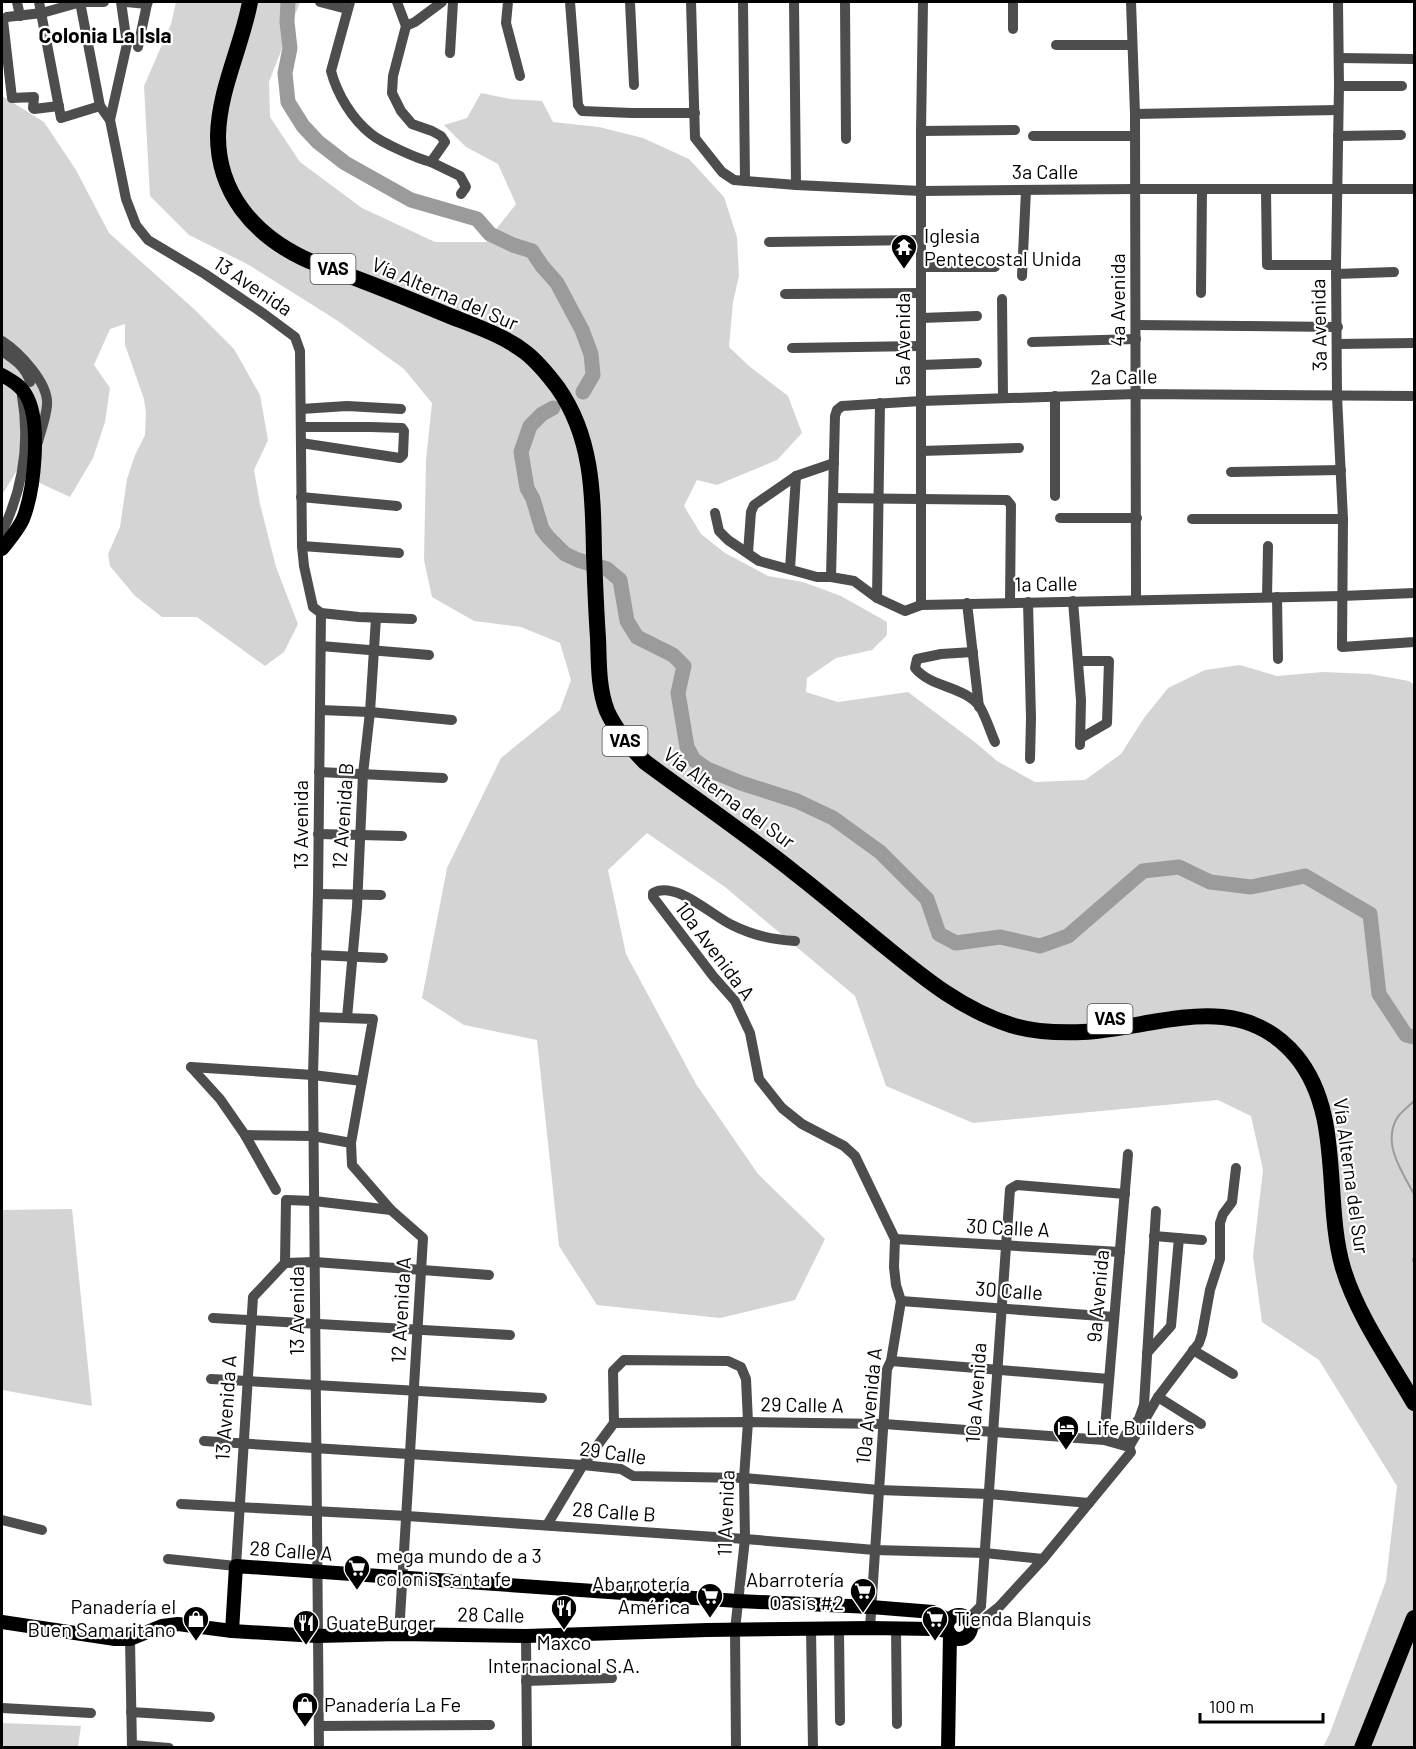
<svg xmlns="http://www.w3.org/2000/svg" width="1416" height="1749" viewBox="0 0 1416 1749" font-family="Barlow,sans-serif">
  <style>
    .green { fill: #d4d4d4 }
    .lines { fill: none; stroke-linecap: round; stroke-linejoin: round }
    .stream { stroke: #9b9b9b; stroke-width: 2 }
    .river { stroke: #9b9b9b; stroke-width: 15 }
    .minor { stroke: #4d4d4d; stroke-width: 10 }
    .major { stroke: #000; stroke-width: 14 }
    .highway { stroke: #000; stroke-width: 16 }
    .labels { text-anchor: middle; stroke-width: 4.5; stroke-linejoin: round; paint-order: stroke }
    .shield { fill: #fff; stroke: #4c4c4c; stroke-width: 1.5 }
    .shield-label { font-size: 18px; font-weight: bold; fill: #000 }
    .street-label { font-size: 20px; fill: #000; stroke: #fff }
    .poi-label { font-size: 20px; fill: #000; stroke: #fff; text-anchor: start }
    .neighbourhood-label { font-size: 21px; font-weight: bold; fill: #000; stroke: #fff }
  </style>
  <rect width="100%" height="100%" fill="#fff"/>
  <g class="green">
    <polygon points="176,2 300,2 269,82 270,117 300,162 362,208 435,242 486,242 516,204 498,164 466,147 444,125 467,118 481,93 510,99 542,101 553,122 599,127 643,138 689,159 724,197 737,237 739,276 733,302 729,347 749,366 788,396 802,433 777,460 717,485 697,480 684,506 701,534 725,553 768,576 803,582 841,596 887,622 887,635 872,650 836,658 807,678 806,692 838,702 908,692 976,743 997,761 1035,782 1085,780 1121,754 1144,718 1168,688 1205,670 1240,665 1277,676 1323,672 1370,674 1409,681 1414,685 1414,1747 1323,1747 1330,1733 1386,1581 1397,1486 1319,1360 1262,1322 1253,1256 1263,1170 1251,1116 1218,1100 973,1123 886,1086 855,996 725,887 647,833 608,870 626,954 696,1084 758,1174 825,1239 795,1300 720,1318 597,1305 559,1246 537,1040 464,1025 422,998 447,868 501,758 560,710 571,680 560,643 521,627 474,621 432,597 424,560 426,460 432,403 404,369 338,321 249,265 189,235 150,196 144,86 171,24"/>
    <polygon points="2,96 44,122 76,170 109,233 194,309 234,349 260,395 268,440 254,470 260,504 276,567 298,624 284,652 265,666 197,617 162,617 135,596 110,566 108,554 120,527 127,479 135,455 145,435 146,413 144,399 125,345 125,324 110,329 94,365 110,388 105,422 93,458 70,497 16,472 2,495"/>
    <polygon points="72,1209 92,1406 2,1390 2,1210"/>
    <polygon points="2,1723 81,1726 78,1747 2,1747"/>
  </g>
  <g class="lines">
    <g class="stream">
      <path d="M1414 1101C1409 1106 1401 1112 1397 1118 1382 1144 1402 1172 1414 1194"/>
      <polyline points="1414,1256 1413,1261 1414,1261"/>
    </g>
    <g class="river">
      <polyline points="288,2 287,22 290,48 285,73 288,102 303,126 318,142 345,163 411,200 477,219 490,234 513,245 532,251 542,266 557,283 582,330 591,354 593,375 583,392"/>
      <polyline points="553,408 542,414 530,426 521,452 527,488 533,499 542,529 548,537 565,554 578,560 607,569 620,580 627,621 637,637 673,655 684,666 678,693 687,747 694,760 707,769 741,783 797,801 833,818 880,852 927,899 939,934 956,943 1000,937 1040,946 1068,936 1143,871 1179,867 1210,882 1251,887 1305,876 1370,914 1379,994 1406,1035 1414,1037"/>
    </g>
    <g class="minor">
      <polyline points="17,2 20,16"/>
      <polyline points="39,2 61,118 100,106"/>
      <polyline points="80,2 100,106 110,120 126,199 136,225 148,240 205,274 264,314 295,337 300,351 302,546 304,566 313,607 321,613 318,894 313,1075 319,1748"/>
      <polyline points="126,2 147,4 148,2"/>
      <polyline points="320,2 347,9"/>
      <path d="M350 2 331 71C337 94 352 119 371 134 382 143 418 159 431 162L445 142 441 136 432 131 412 124 401 111 392 93 393 76 406 26"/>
      <polyline points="397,2 406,26"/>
      <polyline points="508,2 506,23 520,76"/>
      <polyline points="570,2 578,105 582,111 632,113 695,113"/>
      <polyline points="630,2 634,85"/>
      <polyline points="691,2 695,138 722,172 734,180 796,185 921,191 1135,189 1414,189"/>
      <polyline points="743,2 745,181"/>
      <polyline points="794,2 796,185"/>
      <polyline points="845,2 846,139"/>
      <polyline points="1131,2 1135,114 1136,599"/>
      <polyline points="1338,2 1339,86 1336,265 1337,396 1343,519 1342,647 1414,642"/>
      <polyline points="406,26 415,22 442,2"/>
      <polyline points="1013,29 1013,2"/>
      <polyline points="1056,45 1132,45"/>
      <polyline points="138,47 147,4"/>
      <polyline points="450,53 453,2"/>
      <polyline points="1339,58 1414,59"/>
      <polyline points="1339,86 1402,86"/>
      <polyline points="59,106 34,109 33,108 34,97 12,98 3,20 7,17 42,13 81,2 104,2"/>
      <polyline points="1135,114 1338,110"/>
      <polyline points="110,120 127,44 121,2"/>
      <polyline points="921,131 1015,130"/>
      <polyline points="1033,136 1135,136"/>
      <polyline points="1338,136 1401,135"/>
      <polyline points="431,162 460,176 466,187 461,194"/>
      <polyline points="1266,190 1267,265 1336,265"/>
      <polyline points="769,242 921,240"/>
      <polyline points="921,267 995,267"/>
      <polyline points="1336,274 1394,272"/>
      <polyline points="1022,276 1026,190"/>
      <polyline points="1201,293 1202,190"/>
      <polyline points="785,294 921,293"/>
      <polyline points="1002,299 1003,398"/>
      <polyline points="921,318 977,316"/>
      <polyline points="1136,325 1338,327"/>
      <path d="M2 341C19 352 49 383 47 405 46 418 41 430 38 442"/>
      <polyline points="1032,342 1136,339"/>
      <polyline points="1338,344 1414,343"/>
      <polyline points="792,348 921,346"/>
      <path d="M2 351C14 359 26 367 30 382"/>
      <polyline points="921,365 977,363"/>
      <polyline points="1055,396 1055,496"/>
      <polyline points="301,409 347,406 401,409"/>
      <polyline points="301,427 371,427 402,428 404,431 403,455 400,458 301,443"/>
      <polyline points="921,451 1019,448"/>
      <polyline points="1231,472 1341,470"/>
      <polyline points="301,497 397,506"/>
      <polyline points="833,498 1007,500 1011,505 1010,602"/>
      <polyline points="715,513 719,531 728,540 759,561 817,577 831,577 854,581 877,598 905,611 921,605 1342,596 1414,593"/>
      <polyline points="1060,518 1137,518"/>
      <polyline points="1192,519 1343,519"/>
      <path d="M2 532C23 489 30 443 22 396"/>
      <polyline points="302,546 399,553"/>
      <polyline points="748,553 751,512 754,505 796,476 834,463"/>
      <polyline points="790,569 796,476"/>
      <polyline points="831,577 835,416 837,410 842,406 921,401 1136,394 1414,396"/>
      <polyline points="1267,597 1268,546"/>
      <polyline points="1277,597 1278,659"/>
      <polyline points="877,598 880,403"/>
      <polyline points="1073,601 1081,700 1080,745"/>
      <polyline points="1028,602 1031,718 1030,759"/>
      <polyline points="967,603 979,707"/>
      <polyline points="921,605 921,131 923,2"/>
      <polyline points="321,613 359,617 412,619"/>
      <polyline points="321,646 429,655"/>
      <path d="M973 652 941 654 917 659 915 668C931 688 965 686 980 707 986 717 990 731 995 742"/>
      <polyline points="1079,661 1109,661 1107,723 1081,738"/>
      <polyline points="320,710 370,712 452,720"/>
      <polyline points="319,772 443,778"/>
      <polyline points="318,834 402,836"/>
      <polyline points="318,894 381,895"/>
      <path d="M795 941C772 940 752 935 732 925 712 916 676 880 653 893V897L713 976 735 1001 750 1033 759 1079 782 1108 802 1124 844 1146 855 1156 895 1239 894 1267 896 1285 901 1301 891 1361 887 1369 870 1628"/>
      <polyline points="316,955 383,958"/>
      <polyline points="315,1017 373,1019 351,1143 352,1165 391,1210 423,1238 399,1634"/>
      <polyline points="347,1018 357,907 363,774 370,712 376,618"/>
      <polyline points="191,1067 313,1075 362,1081"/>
      <polyline points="191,1067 220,1099 245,1135 276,1190"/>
      <polyline points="245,1135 313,1136 351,1143"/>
      <polyline points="1154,1236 1202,1240"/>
      <polyline points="895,1239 1120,1252"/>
      <polyline points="285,1263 315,1262 489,1275"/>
      <polyline points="901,1301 1114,1317"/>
      <polyline points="213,1318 510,1335"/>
      <polyline points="1193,1350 1233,1374"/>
      <polyline points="1147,1353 1171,1326 1179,1238"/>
      <polyline points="891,1361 1109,1379"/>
      <polyline points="211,1379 542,1398"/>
      <polyline points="1158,1397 1201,1424"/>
      <polyline points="614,1423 748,1422 884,1424 1104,1440 1129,1447 1131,1452 1043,1559 999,1607 971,1629"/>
      <polyline points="1104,1440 1128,1154"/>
      <polyline points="204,1441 583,1465 621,1469 633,1476 744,1478 879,1490 989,1494 1089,1503"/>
      <polyline points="1121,1444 1126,1434 1139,1419 1144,1405 1156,1211"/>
      <polyline points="1129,1447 1158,1397 1199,1343 1202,1334 1210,1290 1220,1259 1220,1223 1223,1214 1232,1202 1236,1168"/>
      <polyline points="181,1504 407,1516 745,1539 875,1550 985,1553 1043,1559"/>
      <polyline points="2,1520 42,1530"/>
      <polyline points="547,1525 583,1465 614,1423 613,1371 624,1360 728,1361 741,1367 746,1379 748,1422 744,1478 745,1539 735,1630 736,1748"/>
      <polyline points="168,1559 236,1566 253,1297 285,1263 286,1200 314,1201 391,1210"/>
      <polyline points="981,1606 1010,1189 1017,1185 1125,1194"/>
      <polyline points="968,1619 981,1606"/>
      <polyline points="896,1628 897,1724"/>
      <polyline points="811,1630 813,1748"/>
      <polyline points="839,1630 840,1721"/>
      <polyline points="526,1636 527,1748"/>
      <polyline points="130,1639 132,1748"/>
      <polyline points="526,1681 612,1678"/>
      <polyline points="2,1708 91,1713"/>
      <polyline points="131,1712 210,1717"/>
      <polyline points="319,1726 490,1725"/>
      <polyline points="132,1745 169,1748"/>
    </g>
    <g class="major">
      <path d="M2 375C11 380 20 385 26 395 42 422 34 491 23 519 18 530 9 540 2 549"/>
      <circle cx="959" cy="1627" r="12"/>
      <polyline points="2,1622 115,1639 130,1639 162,1626 178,1624 232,1631 317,1636 399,1634 526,1636 707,1630 870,1628 933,1629 948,1631"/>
      <polyline points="232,1631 236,1566 738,1601 871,1607 933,1612 949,1620"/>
      <polyline points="948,1748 950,1634"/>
    </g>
    <g class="highway">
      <path d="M250 2C242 46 219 89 218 136 218 192 253 234 303 258 322 267 343 273 363 281 392 292 421 304 450 316 475 326 503 335 525 352 538 362 549 376 558 388 593 438 593 496 594 554 595 582 596 610 598 638 599 662 598 688 607 711 616 731 630 747 645 762 695 799 746 834 795 873 826 897 856 923 887 948 925 979 963 1010 1011 1025 1034 1032 1060 1033 1083 1032 1157 1028 1238 987 1296 1056 1344 1114 1323 1200 1343 1268 1357 1315 1390 1361 1414 1403"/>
      <polyline points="1362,1748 1414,1618"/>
    </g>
  </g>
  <defs>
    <g id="temple-pin" transform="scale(1.35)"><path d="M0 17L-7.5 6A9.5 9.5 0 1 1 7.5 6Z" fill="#000" stroke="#fff"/><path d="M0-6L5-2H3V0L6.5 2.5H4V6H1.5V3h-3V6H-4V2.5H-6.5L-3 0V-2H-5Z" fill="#fff"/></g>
    <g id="hotel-pin" transform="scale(1.35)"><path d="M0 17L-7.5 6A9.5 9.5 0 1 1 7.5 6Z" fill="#000" stroke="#fff"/><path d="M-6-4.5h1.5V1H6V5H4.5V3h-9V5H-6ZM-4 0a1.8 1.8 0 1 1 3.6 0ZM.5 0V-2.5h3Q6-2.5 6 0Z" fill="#fff"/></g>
    <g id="supermarket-pin" transform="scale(1.35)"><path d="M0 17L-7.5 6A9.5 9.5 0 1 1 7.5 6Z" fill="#000" stroke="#fff"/><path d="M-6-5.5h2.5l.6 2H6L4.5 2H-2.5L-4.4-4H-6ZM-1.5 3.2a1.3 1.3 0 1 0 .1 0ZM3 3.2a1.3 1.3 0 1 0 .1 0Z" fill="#fff"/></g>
    <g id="restaurant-pin" transform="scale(1.35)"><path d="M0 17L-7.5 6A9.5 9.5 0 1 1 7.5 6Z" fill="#000" stroke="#fff"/><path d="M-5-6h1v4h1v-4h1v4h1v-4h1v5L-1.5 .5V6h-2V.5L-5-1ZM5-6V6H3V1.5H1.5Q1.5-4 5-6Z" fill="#fff"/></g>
    <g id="shop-pin" transform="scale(1.35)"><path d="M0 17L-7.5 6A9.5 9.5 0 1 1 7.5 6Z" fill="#000" stroke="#fff"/><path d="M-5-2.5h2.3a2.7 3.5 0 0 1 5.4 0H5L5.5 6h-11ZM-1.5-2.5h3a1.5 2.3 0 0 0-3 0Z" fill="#fff"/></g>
  </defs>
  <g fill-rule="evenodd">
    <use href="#temple-pin" x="904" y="247"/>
    <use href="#hotel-pin" x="1066" y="1428"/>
    <use href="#supermarket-pin" x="357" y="1568"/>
    <use href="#supermarket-pin" x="863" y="1591"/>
    <use href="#supermarket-pin" x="710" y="1596"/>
    <use href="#restaurant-pin" x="564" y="1608"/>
    <use href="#shop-pin" x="196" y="1619"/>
    <use href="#supermarket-pin" x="935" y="1619"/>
    <use href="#restaurant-pin" x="306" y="1623"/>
    <use href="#shop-pin" x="305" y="1705"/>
  </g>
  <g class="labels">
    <g class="shield">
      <rect x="310.5" y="254" width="45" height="30" rx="4.5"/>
      <rect x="602.5" y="726" width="45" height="30" rx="4.5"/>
      <rect x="1087.5" y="1004" width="45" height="30" rx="4.5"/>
    </g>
    <g class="shield-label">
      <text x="333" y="275">VAS</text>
      <text x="625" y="747">VAS</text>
      <text x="1110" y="1025">VAS</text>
    </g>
    <g class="street-label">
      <text x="1045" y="179">3a Calle</text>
      <text transform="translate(253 286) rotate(34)" y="7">13 Avenida</text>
      <text transform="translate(445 294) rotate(23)" y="7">Vía Alterna del Sur</text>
      <text transform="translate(1118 300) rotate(-90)" y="7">4a Avenida</text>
      <text transform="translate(1319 325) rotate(-91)" y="7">3a Avenida</text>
      <text transform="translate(903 339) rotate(-90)" y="7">5a Avenida</text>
      <text transform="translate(1124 377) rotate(-1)" y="7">2a Calle</text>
      <text transform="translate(1046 584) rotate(-1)" y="7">1a Calle</text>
      <text transform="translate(729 798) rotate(36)" y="7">Vía Alterna del Sur</text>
      <text transform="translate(343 816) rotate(-86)" y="7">12 Avenida B</text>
      <text transform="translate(301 825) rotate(-90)" y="7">13 Avenida</text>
      <text transform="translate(715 951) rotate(53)" y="7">10a Avenida A</text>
      <text transform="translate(1351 1176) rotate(82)" y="7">Vía Alterna del Sur</text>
      <text transform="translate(1008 1228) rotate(3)" y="7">30 Calle A</text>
      <text transform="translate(1009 1291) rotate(4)" y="7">30 Calle</text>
      <text transform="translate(1098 1296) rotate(-85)" y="7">9a Avenida</text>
      <text transform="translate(401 1310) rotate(-87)" y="7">12 Avenida A</text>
      <text transform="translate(297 1311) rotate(-90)" y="7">13 Avenida</text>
      <text transform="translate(976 1393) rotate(-86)" y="7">10a Avenida</text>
      <text transform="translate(802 1405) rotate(1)" y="7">29 Calle A</text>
      <text transform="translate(869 1406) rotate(-84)" y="7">10a Avenida A</text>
      <text transform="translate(226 1408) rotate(-86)" y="7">13 Avenida A</text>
      <text transform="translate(613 1453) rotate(8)" y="7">29 Calle</text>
      <text transform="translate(614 1512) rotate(4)" y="7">28 Calle B</text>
      <text transform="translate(726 1513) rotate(-88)" y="7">11 Avenida</text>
      <text transform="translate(291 1551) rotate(4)" y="7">28 Calle A</text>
      <text transform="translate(491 1615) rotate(1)" y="7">28 Calle</text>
    </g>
    <g class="poi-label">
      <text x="924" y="243">Iglesia<tspan x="924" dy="23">Pentecostal Unida</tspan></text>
      <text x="1086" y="1435">Life Builders</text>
      <text x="376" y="1563">mega mundo de a 3<tspan x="376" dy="23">colonis santa fe</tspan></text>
      <text x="844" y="1587" text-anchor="end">Abarrotería<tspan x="844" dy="23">Oasis #2</tspan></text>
      <text x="690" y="1591" text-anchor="end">Abarrotería<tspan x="690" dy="23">América</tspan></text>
      <text x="176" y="1614" text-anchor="end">Panadería el<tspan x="176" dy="23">Buen Samaritano</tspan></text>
      <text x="954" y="1626">Tienda Blanquis</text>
      <text x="326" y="1630">GuateBurger</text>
      <text x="564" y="1650" text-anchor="middle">Maxco<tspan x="564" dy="23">Internacional S.A.</tspan></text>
      <text x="324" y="1712">Panadería La Fe</text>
    </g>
    <g class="neighbourhood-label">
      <text x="105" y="43">Colonia La Isla</text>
    </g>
  </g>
  <rect width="1416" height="1749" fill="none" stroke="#000000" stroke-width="6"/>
  <path d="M1200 1713v9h123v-9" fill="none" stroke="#000000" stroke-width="3"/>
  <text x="1209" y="1713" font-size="18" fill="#000000" stroke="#ffffff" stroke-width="4.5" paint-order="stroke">100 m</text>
</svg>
